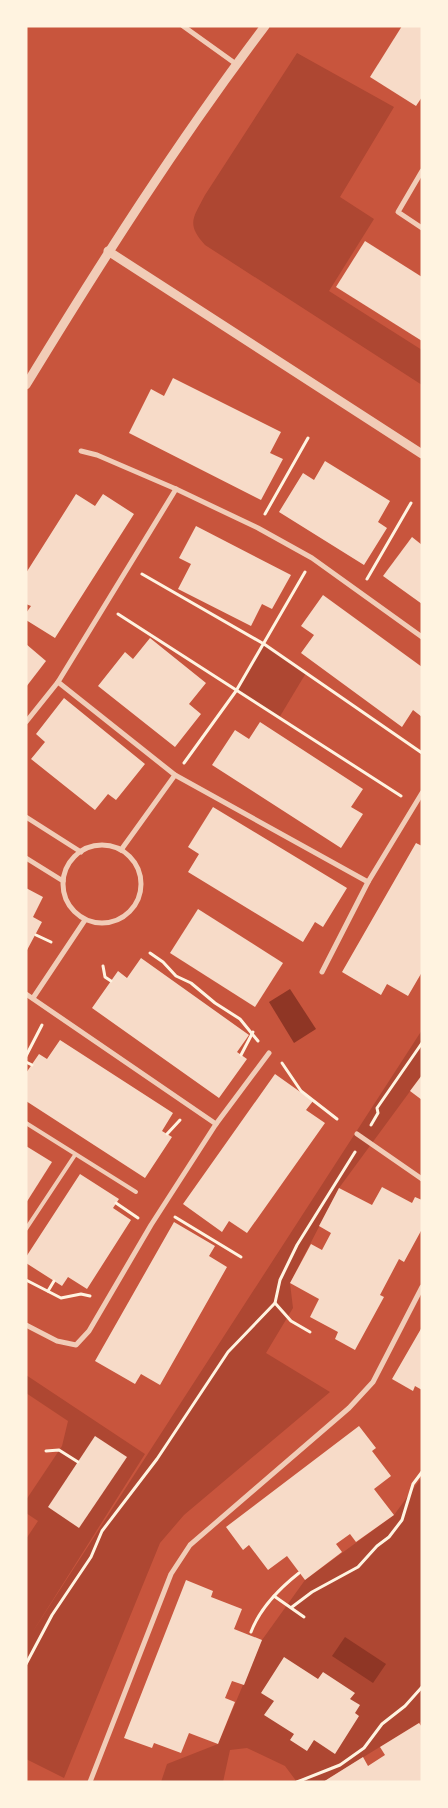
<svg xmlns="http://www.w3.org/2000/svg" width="448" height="1808" viewBox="0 0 448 1808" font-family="'PT Sans Narrow',sans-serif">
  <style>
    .green { fill: #ae4732 }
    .water { fill: #8f3625 }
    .building { fill: #f7dbc8 }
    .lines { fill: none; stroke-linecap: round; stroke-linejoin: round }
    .path { stroke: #fff3e0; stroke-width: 3 }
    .service { stroke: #f1ccb7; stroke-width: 4 }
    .minor { stroke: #f1ccb7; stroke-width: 5 }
    .tertiary { stroke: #f1ccb7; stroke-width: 9 }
  </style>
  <rect width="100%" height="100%" fill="#c8553d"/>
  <g class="green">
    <path d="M297 53 394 107 340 197 374 219 329 291 422 350V385L205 245C186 224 193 218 205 195Z"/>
    <polygon points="264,644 306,673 279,718 236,691"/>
    <polygon points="422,1030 422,1075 339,1188 290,1283 293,1308 266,1353 330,1392 184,1515 160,1543 64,1778 26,1759 26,1539 38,1521 26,1513 26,1500 62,1446 68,1421 26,1393 26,1375 145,1454 30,1636"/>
    <polygon points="422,1477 422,1721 323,1782 297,1782 285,1766 247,1748 230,1750 223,1782 161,1782 167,1764 218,1744 262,1640 305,1580 394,1515"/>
  </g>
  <g class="water">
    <polygon points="290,989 316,1029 294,1043 269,1002"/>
    <polygon points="345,1637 386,1664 373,1683 332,1656"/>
  </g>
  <g class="building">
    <polygon points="402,26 422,26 422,97 416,106 370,77"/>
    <polygon points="365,241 422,277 422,341 336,287"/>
    <polygon points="173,378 281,432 270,453 283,459 261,500 129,433 151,389 164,396"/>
    <polygon points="325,461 390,501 378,522 387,528 364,565 279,512 303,473 314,480"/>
    <polygon points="76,494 95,506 103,494 134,514 55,638 26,620 26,613 31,606 26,604 26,573"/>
    <polygon points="196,526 291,575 272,609 262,604 251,626 178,589 191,564 179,558"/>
    <polygon points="412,537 422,545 422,604 383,576"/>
    <polygon points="323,595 422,667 422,717 413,710 402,727 301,653 314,635 301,626"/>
    <polygon points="150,638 206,683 189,704 201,714 175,747 98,686 125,652 133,659"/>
    <polygon points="26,644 46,661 26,687"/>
    <polygon points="64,698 145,764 116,800 108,794 95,810 31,759 45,742 36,734"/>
    <polygon points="260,722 363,789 351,807 363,814 341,848 212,765 235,730 249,739"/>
    <polygon points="213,807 347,888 323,927 315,922 303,942 188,872 199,854 188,847"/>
    <polygon points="416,843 422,846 422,972 408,996 387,984 381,995 342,972"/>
    <polygon points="26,888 43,897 33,917 42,922 26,952"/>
    <polygon points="198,909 283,963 255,1007 170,953"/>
    <polygon points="141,958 249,1035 237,1052 247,1059 219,1098 92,1008 118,971 127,978"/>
    <polygon points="60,1040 173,1113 162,1131 172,1137 145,1178 26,1101 26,1073 39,1054 47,1059"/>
    <polygon points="275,1074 313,1101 306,1110 325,1123 247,1233 229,1221 222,1232 183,1204"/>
    <polygon points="422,1075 422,1100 410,1091"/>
    <polygon points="26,1146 52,1162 26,1203"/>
    <polygon points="80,1174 119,1199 113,1208 131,1220 87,1289 68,1277 62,1286 26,1263 26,1257"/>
    <polygon points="382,1187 412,1203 415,1197 422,1200 422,1229 404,1262 399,1259 380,1295 384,1297 355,1350 335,1339 338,1332 310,1317 319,1299 290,1283 311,1244 322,1250 331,1233 319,1226 339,1188 372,1205"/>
    <polygon points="174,1222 215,1246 209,1256 227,1267 160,1385 141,1374 135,1384 95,1361"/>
    <polygon points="422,1327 422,1390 415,1386 413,1391 392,1379"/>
    <polygon points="359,1426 376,1448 372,1451 391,1476 374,1489 394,1515 356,1542 350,1534 336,1544 342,1552 305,1580 287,1556 268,1570 249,1545 243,1550 226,1527"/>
    <polygon points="95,1436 127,1457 79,1528 48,1507"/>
    <polygon points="186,1580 213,1591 211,1597 242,1609 234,1629 262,1640 244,1685 232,1681 225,1698 235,1702 218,1744 189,1733 181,1753 154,1743 152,1748 124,1738"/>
    <polygon points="284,1657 318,1679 323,1672 355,1693 350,1699 360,1705 355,1713 359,1716 335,1754 314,1740 307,1751 290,1740 294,1734 264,1715 274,1701 261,1693"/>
    <polygon points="419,1723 422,1727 422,1782 323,1782 363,1757 368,1766 385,1755 380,1747"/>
  </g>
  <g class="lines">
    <g class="path">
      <polyline points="265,514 308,438"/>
      <polyline points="142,574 264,644 422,753"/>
      <polyline points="367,579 411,503"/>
      <polyline points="118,614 401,796"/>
      <polyline points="184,763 236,691 305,572"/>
      <polyline points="36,935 51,942"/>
      <polyline points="150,953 163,962 176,976 191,983 215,1003 240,1019 258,1041"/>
      <polyline points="103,966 105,977 111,981"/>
      <polyline points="241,1055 253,1032"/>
      <polyline points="26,1056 42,1025"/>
      <polyline points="26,1062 32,1065"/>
      <polyline points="282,1063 301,1091 337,1119"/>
      <polyline points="371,1125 378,1113 377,1108 422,1043"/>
      <polyline points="167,1134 180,1120"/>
      <polyline points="116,1203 138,1218"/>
      <polyline points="175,1217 241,1257"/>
      <polyline points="26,1280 61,1298 81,1294 90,1296"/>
      <polyline points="48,1291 54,1281"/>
      <polyline points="275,1303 291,1321 310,1332"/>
      <polyline points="46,1451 59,1450 78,1462"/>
      <polyline points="274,1596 304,1617"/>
      <polyline points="292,1607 312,1592 358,1567 377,1546 389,1537 402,1520 413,1484 422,1472"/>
      <path d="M251 1632C260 1608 280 1588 299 1573"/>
      <polyline points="26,1664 52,1615 91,1557 102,1531 157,1459 228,1352 275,1303 280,1280 297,1245 355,1152"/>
      <polyline points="297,1782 340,1765 364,1748 382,1724 405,1706 422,1687"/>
    </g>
    <g class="service">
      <polyline points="26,1123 136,1192"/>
      <polyline points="26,1229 75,1155"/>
    </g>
    <g class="minor">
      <polyline points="183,26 236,64"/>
      <polyline points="422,171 398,212 422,228"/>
      <polyline points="81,451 97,455 176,489 258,528 312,558 422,637"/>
      <polyline points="58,682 175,775 368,882"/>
      <polyline points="26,722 58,682 176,489"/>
      <polyline points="26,817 81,852"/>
      <circle cx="102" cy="884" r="39"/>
      <polyline points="121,850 175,775"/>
      <polyline points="26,858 63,881"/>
      <polyline points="322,972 368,882 422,793"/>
      <polyline points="26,994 216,1124"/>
      <polyline points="33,998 85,920"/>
      <polyline points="357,1134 422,1179"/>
      <polyline points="26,1325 57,1341 76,1345 89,1331 151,1225 216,1124 269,1053"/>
      <polyline points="90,1782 171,1574 190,1545 349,1408 373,1382 422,1287"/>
    </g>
    <g class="tertiary">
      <polyline points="108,251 422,454"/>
      <path d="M26 385C101 262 178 141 265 26"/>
    </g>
  </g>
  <rect width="448" height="1808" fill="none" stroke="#fff3e0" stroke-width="55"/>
</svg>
